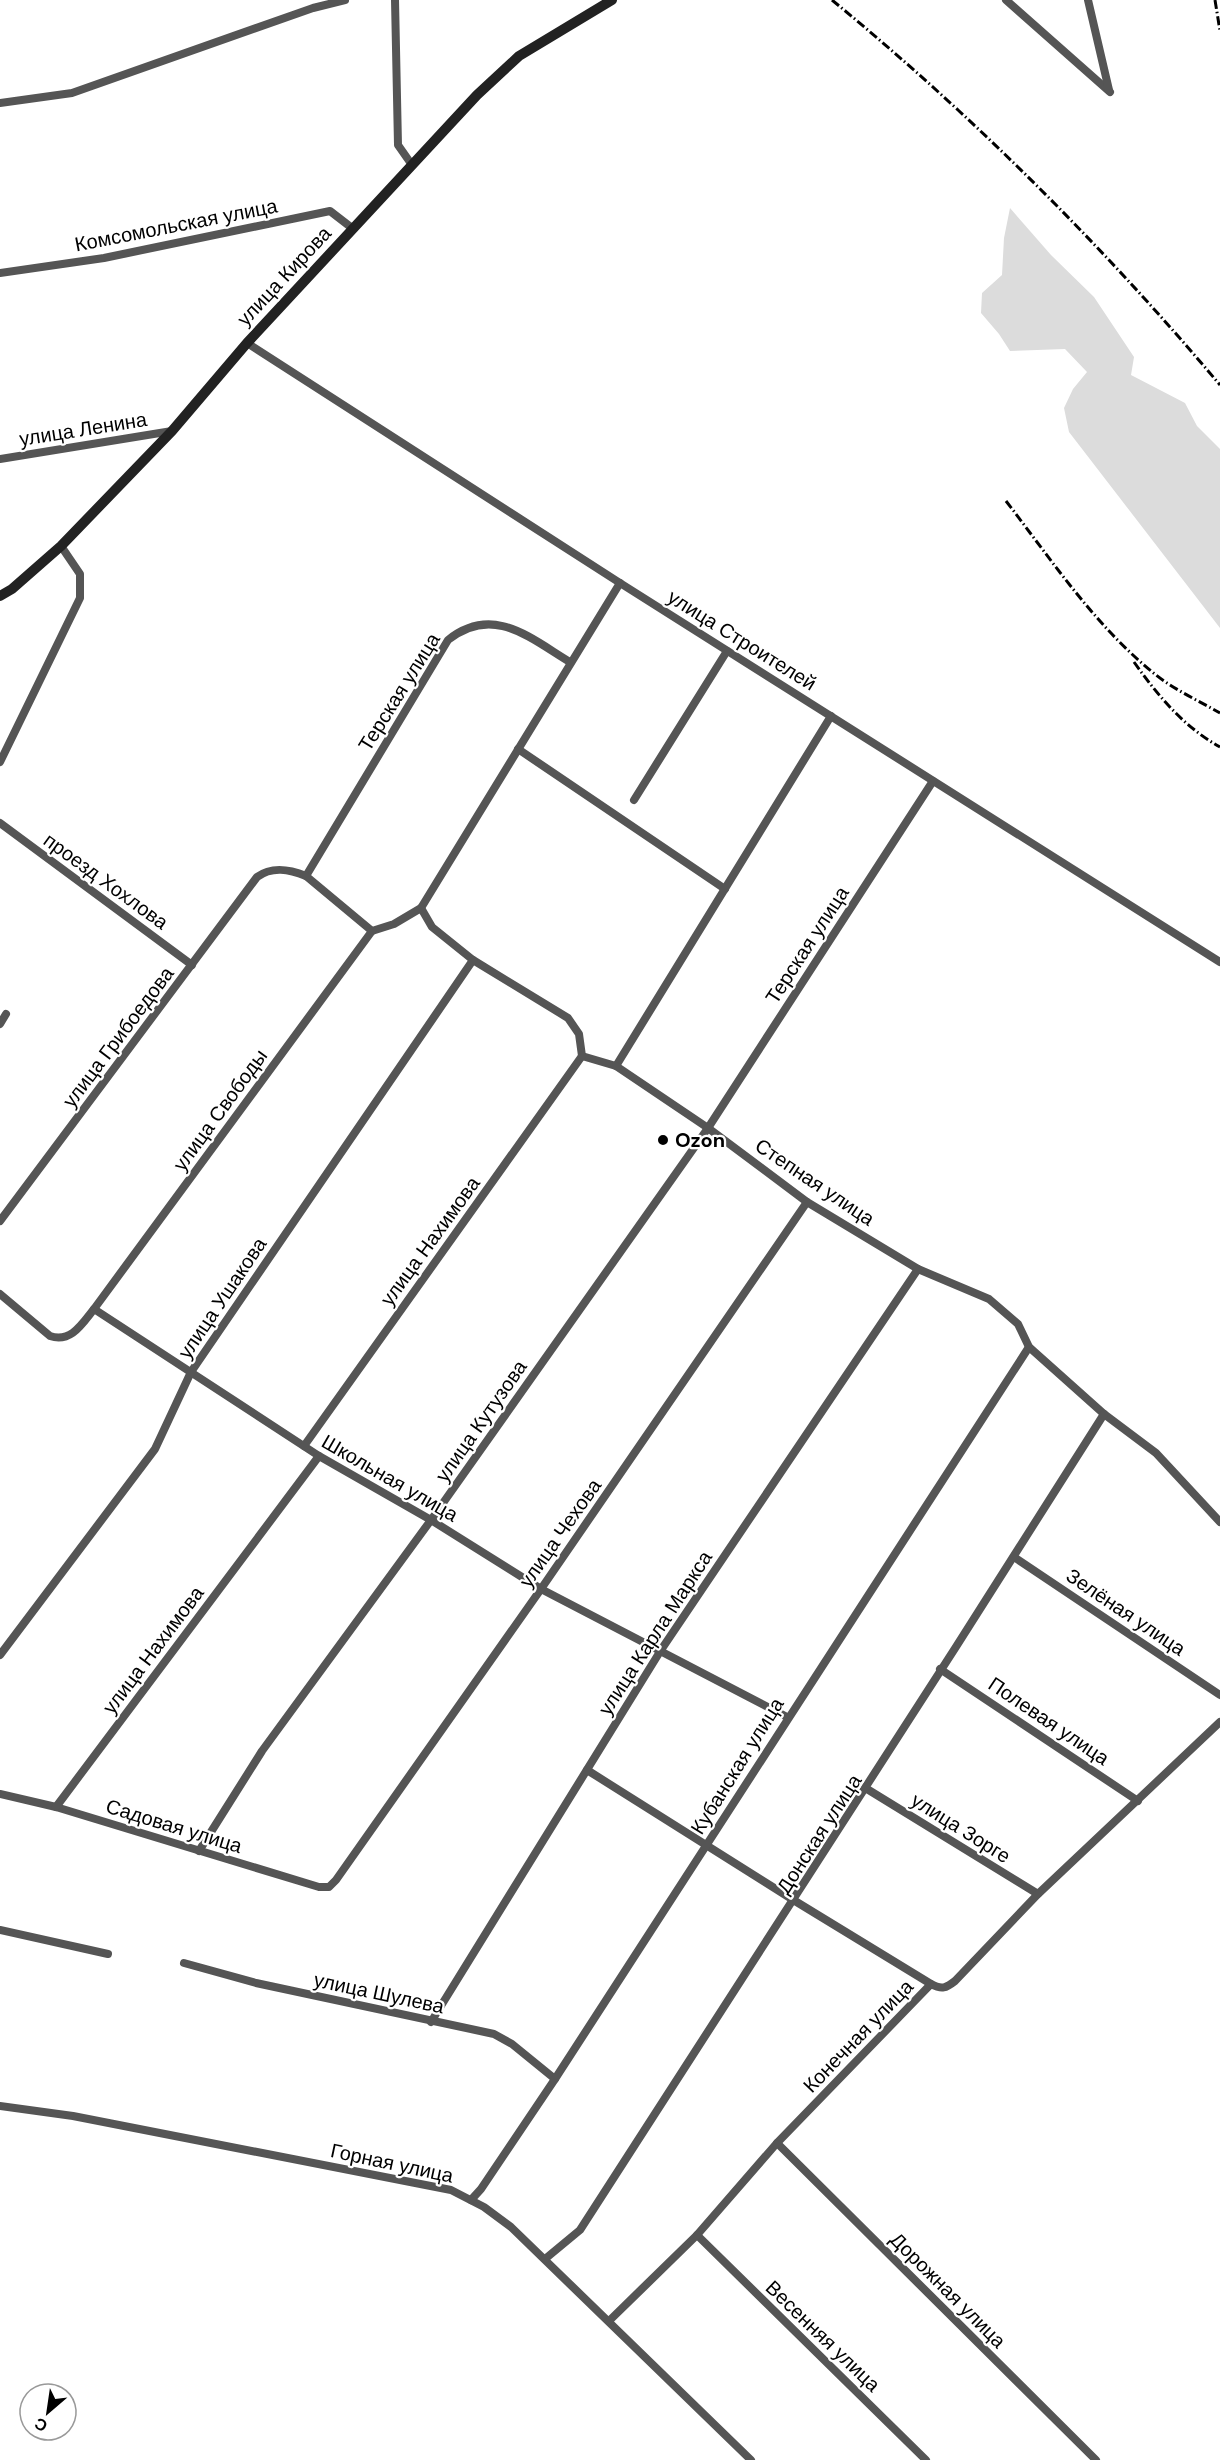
<svg xmlns="http://www.w3.org/2000/svg" width="1220" height="2460" viewBox="0 0 1220 2460" font-family="'DM Sans',sans-serif">
  <style>
    .green { fill: #dcdcdc }
    .lines { fill: none; stroke-linecap: round; stroke-linejoin: round }
    .street { stroke: #555; stroke-width: 8 }
    .secondary { stroke: #222; stroke-width: 10 }
    .rail { stroke: #000; stroke-width: 3; stroke-dasharray: 9 3 1.5 3; stroke-linecap: butt }
    .poi-dot { fill: #000; stroke: #fff; stroke-width: 2 }
    .labels { text-anchor: middle; stroke-width: 4.5; stroke-linejoin: round; paint-order: stroke }
    .street-label { font-size: 20px; fill: #000; stroke: #fff }
    .poi-label { font-size: 20px; font-weight: bold; fill: #000; stroke: #fff; text-anchor: start }
  </style>
  <rect width="100%" height="100%" fill="#fff"/>
  <polygon class="green" points="1010,208 1051,255 1094,297 1134,357 1131,375 1185,403 1197,426 1220,449 1220,628 1069,432 1064,408 1073,389 1087,372 1065,349 1010,351 999,334 981,313 982,293 1002,275 1004,238"/>
  <g class="lines">
    <g class="street">
      <polyline points="395,0 398,145 412,165"/>
      <polyline points="1006,0 1110,92"/>
      <polyline points="1088,0 1109,90"/>
      <polyline points="0,103 72,93 313,8 345,0"/>
      <polyline points="0,273 104,258 330,211 352,228"/>
      <polyline points="247,343 620,583 1220,962"/>
      <polyline points="0,459 172,431"/>
      <polyline points="518,749 725,889"/>
      <polyline points="0,762 80,598 80,574 61,546"/>
      <polyline points="634,800 727,651"/>
      <polyline points="0,823 192,965"/>
      <path d="M306 876 448 640C493 604 530 638 570 662"/>
      <polyline points="421,908 620,583"/>
      <polyline points="0,1024 6,1014"/>
      <polyline points="616,1066 831,716"/>
      <path d="M0 1221 257 877C272 866 289 869 306 876L372 931 394 924 421 908 432 927 473 960 568 1018 579 1034 582 1056 616 1066 708 1128 807 1202 918 1269 989 1299 1018 1324 1029 1347 1104 1414 1156 1453 1220 1522"/>
      <path d="M0 1294 50 1336C71 1343 82 1324 94 1309L319 1456 431 1520 541 1589 787 1717"/>
      <polyline points="94,1309 372,931"/>
      <polyline points="304,1446 582,1056"/>
      <polyline points="1014,1557 1220,1695"/>
      <polyline points="0,1655 155,1449 191,1372 473,960"/>
      <polyline points="940,1669 1138,1801"/>
      <polyline points="587,1770 795,1901 931,1984"/>
      <polyline points="867,1789 1038,1894"/>
      <polyline points="0,1794 56,1807 319,1887 329,1887 336,1880 541,1589 807,1202"/>
      <polyline points="56,1807 319,1456"/>
      <polyline points="199,1851 262,1751 431,1520 708,1128 933,781"/>
      <polyline points="0,1930 108,1954"/>
      <polyline points="184,1963 256,1983 494,2034 512,2044 555,2079"/>
      <polyline points="431,2022 661,1650 918,1269"/>
      <polyline points="0,2106 73,2116 451,2190 484,2207 511,2227 751,2460"/>
      <polyline points="777,2143 1096,2460"/>
      <polyline points="471,2200 481,2189 555,2079 1029,1347"/>
      <polyline points="697,2235 926,2460"/>
      <path d="M545 2259 580 2230C757 1959 931 1687 1104 1414"/>
      <path d="M609 2321 697 2235 777 2143 931 1984C942 1990 946 1988 955 1981L1038 1894 1220 1722"/>
    </g>
    <polyline class="secondary" points="0,596 12,589 61,546 172,431 247,343 477,95 519,56 612,0"/>
    <g class="rail">
      <path d="M832 0C973 116 1103 246 1220 385"/>
      <polyline points="1215,0 1220,31"/>
      <path d="M1006 501C1053 562 1096 627 1156 675 1175 690 1199 701 1220 713"/>
      <path d="M1134 662C1158 696 1184 727 1220 747"/>
    </g>
  </g>
  <circle class="poi-dot" cx="663" cy="1140" r="6"/>
  <g class="labels">
    <g class="street-label">
      <text transform="translate(176 225) rotate(-11)" y="7">Комсомольская улица</text>
      <text transform="translate(284 276) rotate(-47)" y="7">улица Кирова</text>
      <text transform="translate(83 429) rotate(-9)" y="7">улица Ленина</text>
      <text transform="translate(742 640) rotate(32)" y="7">улица Строителей</text>
      <text transform="translate(399 692) rotate(-58)" y="7">Терская улица</text>
      <text transform="translate(106 881) rotate(36)" y="7">проезд Хохлова</text>
      <text transform="translate(807 945) rotate(-57)" y="7">Терская улица</text>
      <text transform="translate(118 1037) rotate(-53)" y="7">улица Грибоедова</text>
      <text transform="translate(220 1110) rotate(-54)" y="7">улица Свободы</text>
      <text transform="translate(815 1182) rotate(34)" y="7">Степная улица</text>
      <text transform="translate(430 1241) rotate(-54)" y="7">улица Нахимова</text>
      <text transform="translate(222 1298) rotate(-56)" y="7">улица Ушакова</text>
      <text transform="translate(481 1421) rotate(-55)" y="7">улица Кутузова</text>
      <text transform="translate(390 1478) rotate(30)" y="7">Школьная улица</text>
      <text transform="translate(560 1533) rotate(-55)" y="7">улица Чехова</text>
      <text transform="translate(1126 1612) rotate(34)" y="7">Зелёная улица</text>
      <text transform="translate(655 1633) rotate(-57)" y="7">улица Карла Маркса</text>
      <text transform="translate(153 1650) rotate(-53)" y="7">улица Нахимова</text>
      <text transform="translate(1049 1721) rotate(34)" y="7">Полевая улица</text>
      <text transform="translate(737 1766) rotate(-58)" y="7">Кубанская улица</text>
      <text transform="translate(174 1826) rotate(17)" y="7">Садовая улица</text>
      <text transform="translate(961 1828) rotate(32)" y="7">улица Зорге</text>
      <text transform="translate(819 1834) rotate(-57)" y="7">Донская улица</text>
      <text transform="translate(379 1993) rotate(12)" y="7">улица Шулева</text>
      <text transform="translate(858 2036) rotate(-46)" y="7">Конечная улица</text>
      <text transform="translate(392 2163) rotate(12)" y="7">Горная улица</text>
      <text transform="translate(948 2290) rotate(45)" y="7">Дорожная улица</text>
      <text transform="translate(823 2336) rotate(44)" y="7">Весенняя улица</text>
    </g>
    <g class="poi-label">
      <text x="675" y="1147">Ozon</text>
    </g>
  </g>
  <g transform="translate(48 2412) rotate(209)"><circle r="28" fill="#ffffff" stroke="#999999" stroke-width="1.5"/>
  <path d="M0-4.5L10 22L0 15L-10 22Z" fill="#000000"/>
  <text y="-9" font-size="16" font-weight="bold" text-anchor="middle" fill="#000000">С</text>
  </g>
</svg>
